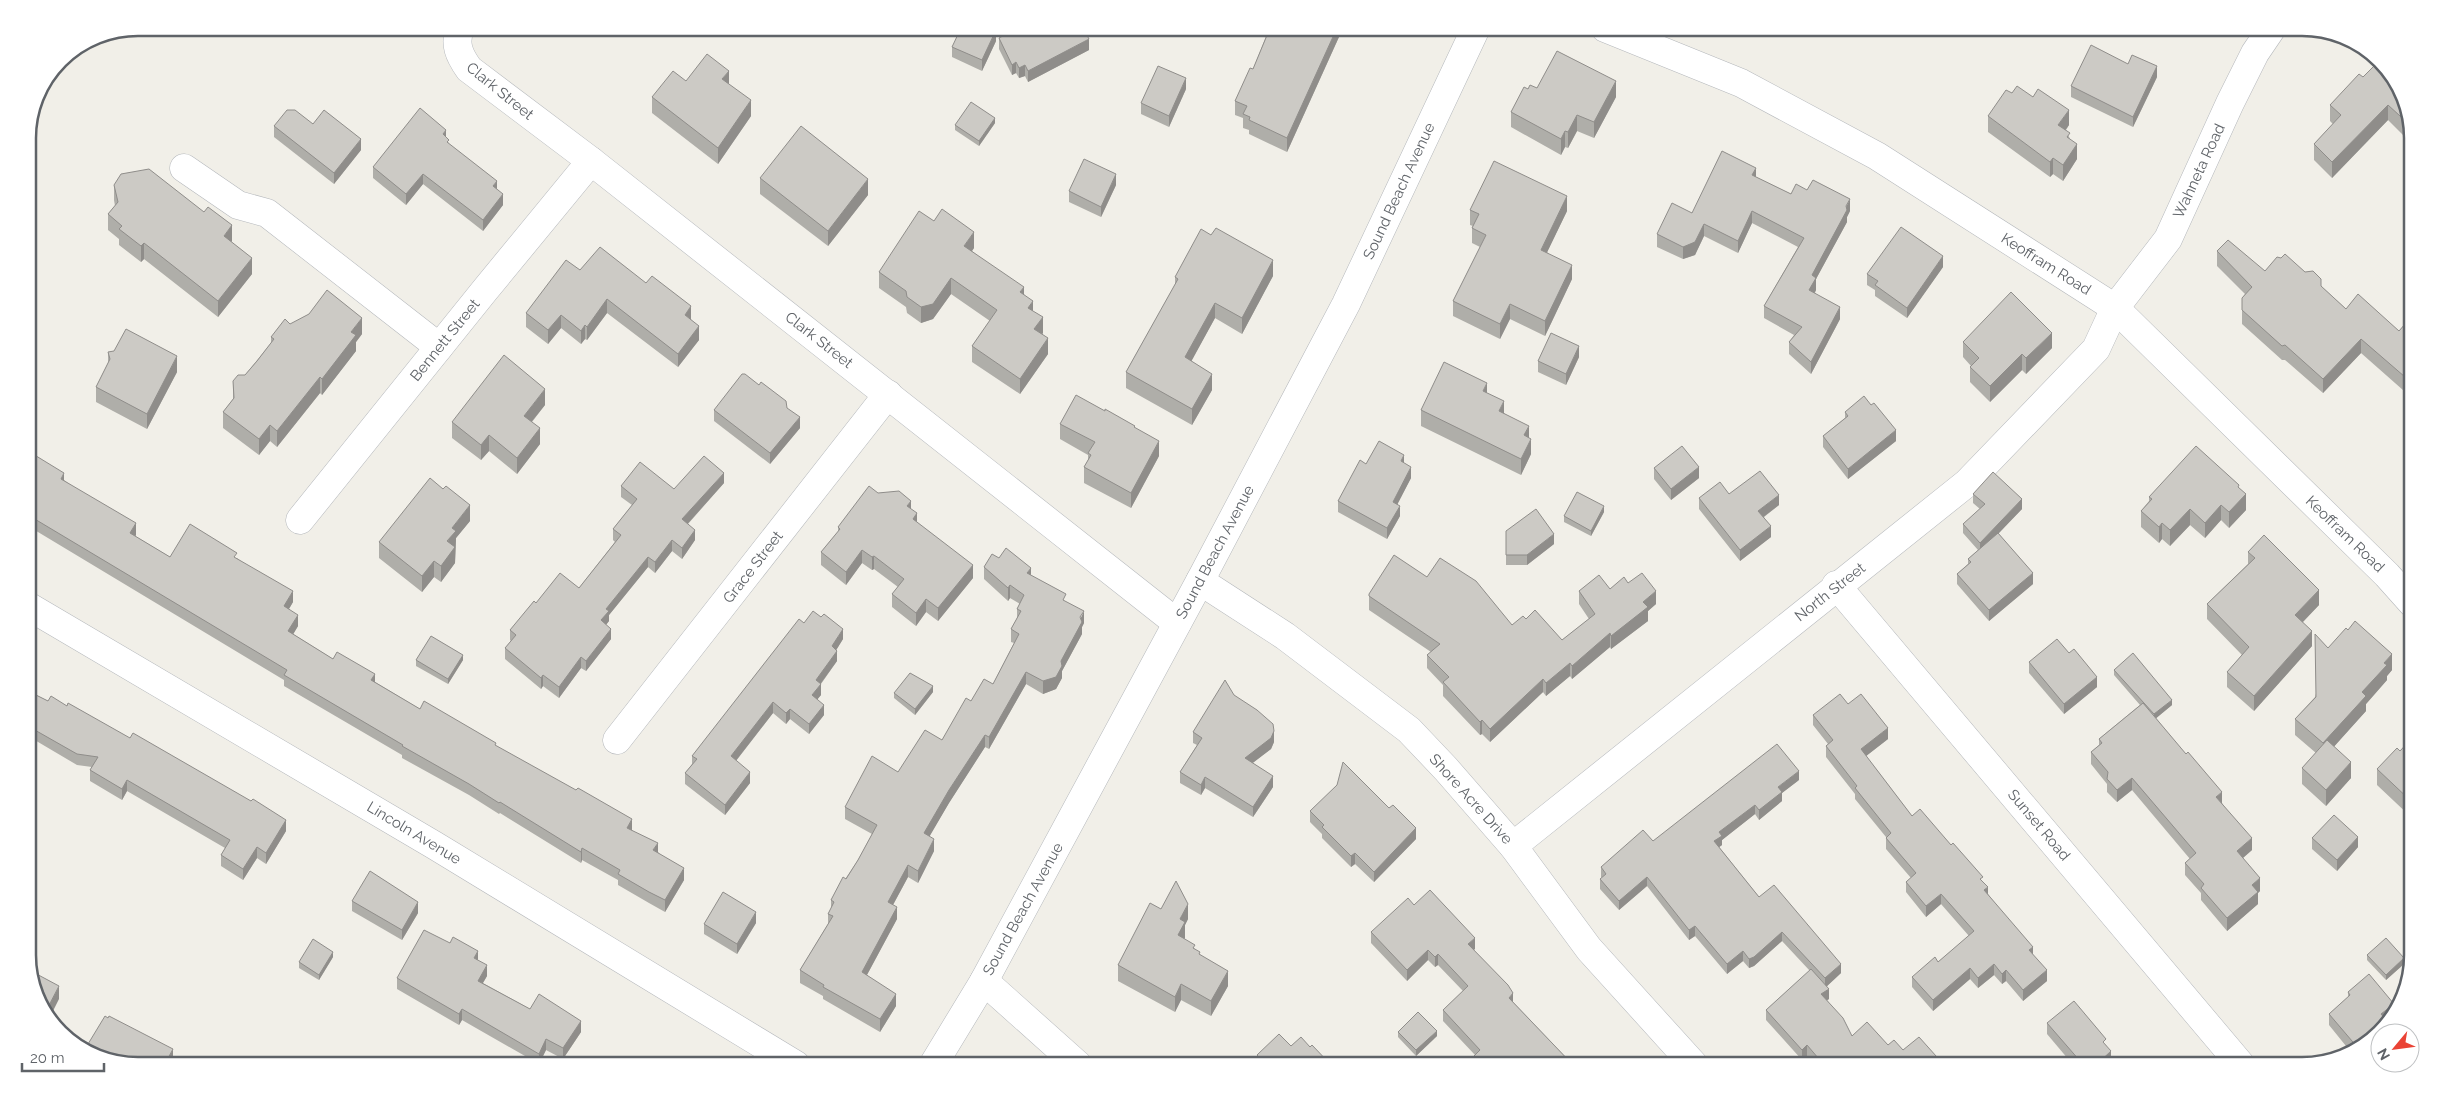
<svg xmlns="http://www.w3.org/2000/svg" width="2440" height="1093" viewBox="0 0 2440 1093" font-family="Raleway,sans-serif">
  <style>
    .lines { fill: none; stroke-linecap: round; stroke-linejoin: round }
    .minor-casing { stroke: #b5b8bc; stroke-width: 29 }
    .minor { stroke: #fff; stroke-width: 28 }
    .wall { fill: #afaea9 }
    .shaded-wall { fill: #8f8d8a }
    .building { fill: #cccac5; stroke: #8f8d8a }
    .labels { text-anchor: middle; stroke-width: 5; stroke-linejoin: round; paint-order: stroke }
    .street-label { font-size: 15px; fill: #5f6368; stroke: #fff }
    .rim { fill: none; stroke: #5f6368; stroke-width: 2.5 }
  </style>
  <rect width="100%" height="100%" fill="#f1efe8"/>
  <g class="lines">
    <g class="minor-casing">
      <g id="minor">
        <path d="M460 28C454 44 459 55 469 69L591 161 1177 623"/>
        <polyline points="1605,28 1741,83 1877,156 2115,308 2387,575 2412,603"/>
        <polyline points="184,168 238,205 267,213 439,347"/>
        <polyline points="300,520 485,290 591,161"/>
        <polyline points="1200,581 1285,636 1409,730 1446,769 1513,846 1589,949 1694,1065"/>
        <polyline points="1836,585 2241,1065"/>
        <polyline points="28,606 434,845 796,1065"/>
        <polyline points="617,740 888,394"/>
        <polyline points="1513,846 1967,483 2096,349 2115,308 2168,239 2230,103 2255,53 2272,28"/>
        <polyline points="984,981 1078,1065"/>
        <polyline points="933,1065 984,981 1200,581 1346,304 1476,28"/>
      </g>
    </g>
    <use href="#minor" class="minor"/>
  </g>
  <g class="wall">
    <polygon points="545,28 600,28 600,29 581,30 581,33 546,35"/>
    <polygon points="1267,28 1343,28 1287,152 1249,134 1249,130 1243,128 1243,118 1235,115 1235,101 1253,69 1269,29"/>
    <polygon points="1885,28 1910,28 1909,29 1901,32 1894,32"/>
    <polygon points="999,38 1089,50 1028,82 1025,76 1019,78 1016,73 1012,75 999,49"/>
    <polygon points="996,41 982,71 952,57 952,47"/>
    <polygon points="2128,64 2157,77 2133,127 2071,97 2071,86"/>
    <polygon points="2363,77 2394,77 2412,131 2412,144 2388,120 2332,178 2314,160 2314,144 2333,124 2330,121 2330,105"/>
    <polygon points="686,81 729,84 751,116 718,164 652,113 652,97"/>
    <polygon points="1537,88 1616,97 1594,138 1577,131 1568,148 1565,147 1561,155 1511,127 1511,112 1528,89"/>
    <polygon points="1186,89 1169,127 1141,114 1141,103"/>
    <polygon points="1988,116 2069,125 2066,130 2070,139 2077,159 2063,181 2053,174 2050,177 1988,132"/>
    <polygon points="995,123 979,146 955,130 955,125"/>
    <polygon points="313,124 361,150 334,184 274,137 274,126"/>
    <polygon points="446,137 449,144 497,190 503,205 483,231 423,184 406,205 373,178 373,167"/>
    <polygon points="1756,177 1791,194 1850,211 1847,217 1847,222 1816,279 1816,290 1815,293 1840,319 1811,374 1789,354 1789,342 1794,335 1764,318 1764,306 1798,247 1752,223 1738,253 1704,236 1695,255 1683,259 1657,247 1657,234"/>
    <polygon points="760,178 868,195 828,246 760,194"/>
    <polygon points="114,185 232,241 231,242 252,274 218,317 144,259 141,262 119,245 119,239 108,230 108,214 115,206 114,200"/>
    <polygon points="1116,185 1101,217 1069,202 1069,191"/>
    <polygon points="1470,210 1567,211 1547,252 1572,279 1545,336 1510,319 1500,339 1453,316 1453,301 1480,247 1472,243 1472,228 1473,226 1470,225"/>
    <polygon points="974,248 972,251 1024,294 1033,311 1043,333 1042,334 1048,354 1020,394 972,362 972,346 990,321 951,294 933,319 921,323 907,313 906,307 879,288 879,272"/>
    <polygon points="2217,251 2265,271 2321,286 2346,309 2399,331 2412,316 2412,398 2361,353 2323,393 2285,360 2282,360 2242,324 2242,298 2245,294 2217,266"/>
    <polygon points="1943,267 1907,318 1875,296 1875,290 1867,285 1867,274"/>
    <polygon points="580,270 691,319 699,340 678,367 607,313 587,340 585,339 581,344 561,328 548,344 526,327 526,313"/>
    <polygon points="1273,276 1242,334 1215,318 1191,361 1212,390 1192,425 1126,388 1126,372 1175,285 1175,277"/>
    <polygon points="290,324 362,334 356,342 356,351 322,395 320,393 277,447 270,441 259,455 223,428 223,412 233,399 233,381 245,375 271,343 271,337"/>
    <polygon points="1963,342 2052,348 2026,374 2022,370 1990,402 1970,382 1970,367 1971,366 1963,357"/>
    <polygon points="108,352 177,372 147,429 96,402 96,387 108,363"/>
    <polygon points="1579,357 1566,385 1538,372 1538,361"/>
    <polygon points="759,385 787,408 800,428 770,464 714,421 714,410"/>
    <polygon points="1487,393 1504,413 1529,437 1531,454 1521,475 1421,426 1421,410"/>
    <polygon points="545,405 532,422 540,444 517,474 489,451 481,460 452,438 452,422"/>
    <polygon points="1845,412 1896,441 1848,479 1823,447 1823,436 1845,418"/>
    <polygon points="1060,424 1135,428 1159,456 1131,508 1084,483 1084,467 1088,460 1088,455 1060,439"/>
    <polygon points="28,451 64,480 136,535 135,536 170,557 237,558 293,602 289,609 298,626 293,634 333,659 375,682 420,709 496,746 632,830 658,852 684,880 665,912 649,903 618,885 618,880 582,860 581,863 500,813 499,814 469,795 402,758 402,755 284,686 284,680 28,526"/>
    <polygon points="1404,463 1411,478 1397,504 1400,516 1387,539 1338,512 1338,501 1366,464"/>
    <polygon points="1654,468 1699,478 1671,500 1654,479"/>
    <polygon points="724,483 688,524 695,540 682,559 672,551 655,573 648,567 609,615 609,621 606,625 611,639 586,671 581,668 559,698 543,686 541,689 505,659 505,648 511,641 510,640 510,630 536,603 579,588 615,542 613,540 613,529 632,505 621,497 621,486 674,489"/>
    <polygon points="2239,488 2246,510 2229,528 2221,520 2205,538 2190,525 2170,546 2162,539 2159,543 2141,527 2141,511 2149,501 2149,497"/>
    <polygon points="878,493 911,509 917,522 973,578 938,621 926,612 916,626 892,607 892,594 898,587 874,569 872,570 862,563 846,585 821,565 821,552 838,532 838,527"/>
    <polygon points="1729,494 1779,505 1764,517 1771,537 1740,561 1699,509 1699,498"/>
    <polygon points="1973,494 2022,509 1998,533 2033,584 1989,621 1957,584 1957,574 1968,564 1968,559 1978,550 1963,533 1963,524 1980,509 1973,503"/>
    <polygon points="1604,512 1591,536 1564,522 1564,516"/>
    <polygon points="470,521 456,538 455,563 441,582 434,577 422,592 379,558 379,542"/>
    <polygon points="1506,531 1554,544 1527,565 1506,565"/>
    <polygon points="2248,552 2319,605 2303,622 2312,646 2254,711 2227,687 2227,672 2242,655 2207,619 2207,604 2248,564"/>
    <polygon points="984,567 1031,576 1066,602 1084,623 1082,627 1082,634 1062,671 1062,678 1056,689 1043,694 1026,684 989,749 985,747 949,803 929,836 934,851 918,883 908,877 893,905 897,919 867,975 896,1006 880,1032 823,999 823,996 800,983 800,970 828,924 828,914 831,909 831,900 858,860 872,834 845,819 845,807 898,772 942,740 971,701 993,684 1014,643 1011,642 1011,629 1017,618 1017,609 1020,604 1010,598 1008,601 984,579"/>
    <polygon points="1427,577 1512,625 1526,619 1562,640 1589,619 1579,604 1579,591 1610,589 1628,583 1656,604 1648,611 1648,621 1611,649 1610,647 1572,679 1570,676 1546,696 1543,692 1490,742 1482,734 1480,735 1443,696 1443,685 1427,668 1427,655 1431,652 1369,610 1369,596"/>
    <polygon points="804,623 843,639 836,650 837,661 821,684 821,695 817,699 824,715 809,734 790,719 786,724 773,713 736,761 750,783 725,815 685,784 685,773 692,764 692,756"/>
    <polygon points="2328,648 2392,670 2387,676 2387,680 2366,704 2366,711 2334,746 2351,778 2326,806 2302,784 2302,768 2316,753 2295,735 2295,719 2315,697"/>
    <polygon points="2069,653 2097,687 2064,714 2029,673 2029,662"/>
    <polygon points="416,660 463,660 448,684 416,666"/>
    <polygon points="2114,670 2172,705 2156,718 2222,803 2252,850 2243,858 2260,891 2258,893 2258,904 2227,931 2201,900 2201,893 2185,875 2185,863 2190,859 2132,790 2117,802 2107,792 2107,784 2091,764 2091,752 2099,745 2099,739 2140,705 2114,675"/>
    <polygon points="28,691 48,701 67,706 286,831 266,864 257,858 243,880 221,866 221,855 225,848 127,791 122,800 90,781 90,770 92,767 77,765 33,739 33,736 28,733"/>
    <polygon points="933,692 915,715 894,698 894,693"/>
    <polygon points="1234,695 1274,742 1271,749 1252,763 1273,787 1253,817 1205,788 1201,795 1180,783 1180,772 1197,745 1193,743 1193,732"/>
    <polygon points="1848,704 1888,739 1866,756 1912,816 1983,882 1988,894 2033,955 2047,981 2023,1001 2006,981 2002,984 1994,975 1978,988 1970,979 1933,1011 1912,987 1912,977 1938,962 1969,936 1941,904 1926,917 1906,892 1906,882 1911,878 1886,849 1886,837 1855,799 1855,794 1826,757 1826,746 1828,744 1813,725 1813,715"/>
    <polygon points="2412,738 2412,818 2377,785 2377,769 2400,751"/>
    <polygon points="1799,780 1782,793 1782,801 1759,820 1755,814 1722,840 1722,845 1719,847 1759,897 1841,973 1827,986 1829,999 1827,1000 1852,1036 1888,1045 1945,1066 1816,1066 1807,1056 1802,1060 1766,1020 1766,1010 1810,971 1782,941 1754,966 1749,968 1743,961 1727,974 1695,936 1689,940 1647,886 1619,910 1600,889 1600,879 1602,878 1601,877 1601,867 1653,841"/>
    <polygon points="1310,811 1416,839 1374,882 1355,864 1351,867 1322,838 1322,834 1310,822"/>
    <polygon points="2312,838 2358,847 2337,871 2312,849"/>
    <polygon points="352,901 418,913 402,940 352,911"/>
    <polygon points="1414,905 1475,949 1473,950 1513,1002 1574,1066 1475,1055 1443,1021 1443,1010 1463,991 1438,965 1435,967 1428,960 1407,981 1371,943 1371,932"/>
    <polygon points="1161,909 1188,919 1185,925 1184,939 1195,949 1228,986 1211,1016 1181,1000 1175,1012 1118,981 1118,965"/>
    <polygon points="2412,919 2412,937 2409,934 2409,923"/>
    <polygon points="756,923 737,954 704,934 704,924"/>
    <polygon points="2367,955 2404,964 2386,980 2367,960"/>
    <polygon points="333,957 319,980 299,968 299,962"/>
    <polygon points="478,960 487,976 483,983 530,1009 581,1032 563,1059 546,1050 539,1064 462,1020 459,1025 397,989 397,978"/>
    <polygon points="2348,992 2394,1010 2363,1047 2350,1051 2329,1025 2329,1014 2348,997"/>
    <polygon points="2047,1023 2106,1045 2111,1062 2108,1066 2074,1066 2047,1034"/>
    <polygon points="1398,1032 1437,1036 1416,1056 1398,1037"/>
    <polygon points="1291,1046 1310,1047 1332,1066 1257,1066 1257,1055"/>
  </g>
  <g class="shaded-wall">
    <polygon points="1337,28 1343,28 1287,152 1287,138"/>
    <polygon points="1901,28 1910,28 1909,29 1901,32"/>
    <polygon points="996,30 996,41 982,71 982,60"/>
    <polygon points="1089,39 1089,50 1028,82 1028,71"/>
    <polygon points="1016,62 1016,73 1012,75 1012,65"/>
    <polygon points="1025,65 1025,76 1019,78 1019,68"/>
    <polygon points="2157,66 2157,77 2133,127 2133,117"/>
    <polygon points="729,71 729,86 722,79"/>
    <polygon points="1186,78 1186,89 1169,127 1169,116"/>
    <polygon points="1616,81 1616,97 1594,138 1594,122"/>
    <polygon points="751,100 751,116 718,164 718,148"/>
    <polygon points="2388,105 2388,120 2332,178 2332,162"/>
    <polygon points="2069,110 2069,125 2058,140 2058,125"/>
    <polygon points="1577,115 1577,131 1568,148 1568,132"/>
    <polygon points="995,118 995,123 979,146 979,141"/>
    <polygon points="446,130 446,141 443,134"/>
    <polygon points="1565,131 1565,147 1561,155 1561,139"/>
    <polygon points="361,139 361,150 334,184 334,173"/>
    <polygon points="2077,144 2077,159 2063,181 2063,165"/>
    <polygon points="2053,158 2053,174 2050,177 2050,162"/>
    <polygon points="1756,168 1756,180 1752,175"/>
    <polygon points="423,174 423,184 406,205 406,194"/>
    <polygon points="1116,174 1116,185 1101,217 1101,207"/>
    <polygon points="868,179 868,195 828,246 828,231"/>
    <polygon points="497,181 497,191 493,186"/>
    <polygon points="503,194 503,205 483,231 483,220"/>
    <polygon points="1567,196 1567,211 1541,265 1541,250"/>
    <polygon points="1850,199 1850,211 1847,217 1847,222 1816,279 1816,290 1809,302 1809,290 1812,275"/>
    <polygon points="1752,211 1752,223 1738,253 1738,241"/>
    <polygon points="1704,224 1704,236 1695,255 1683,259 1683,247"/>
    <polygon points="232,225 232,241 224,251 224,236"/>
    <polygon points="974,232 974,248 964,262 964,246"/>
    <polygon points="144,243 144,259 141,262 141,246"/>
    <polygon points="1943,256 1943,267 1907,318 1907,308"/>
    <polygon points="252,258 252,274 218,317 218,301"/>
    <polygon points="1273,260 1273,276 1242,334 1242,318"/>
    <polygon points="1572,265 1572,279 1545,336 1545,321"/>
    <polygon points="951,278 951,294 933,319 921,323 921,307"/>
    <polygon points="1024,287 1024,302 1020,292"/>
    <polygon points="607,299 607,313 587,340 587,327"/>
    <polygon points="1033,301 1033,316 1028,308"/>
    <polygon points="1215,303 1215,318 1185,373 1185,357"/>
    <polygon points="1510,304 1510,319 1500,339 1500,324"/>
    <polygon points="691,306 691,320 685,315"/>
    <polygon points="1840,307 1840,319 1811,374 1811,362"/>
    <polygon points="561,315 561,328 548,344 548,330"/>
    <polygon points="1043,317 1043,333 1034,345 1034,329"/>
    <polygon points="362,318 362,334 356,342 356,351 322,395 322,379 351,332"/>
    <polygon points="585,325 585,339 581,344 581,331"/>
    <polygon points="699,326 699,340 678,367 678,354"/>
    <polygon points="2052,333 2052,348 2026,374 2026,358"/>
    <polygon points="1048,338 1048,354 1020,394 1020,379"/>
    <polygon points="2361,339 2361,353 2323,393 2323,379"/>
    <polygon points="1579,346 1579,357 1566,385 1566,374"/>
    <polygon points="2022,354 2022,370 1990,402 1990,386"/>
    <polygon points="177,356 177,372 147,429 147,414"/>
    <polygon points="1212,374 1212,390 1192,425 1192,409"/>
    <polygon points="320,377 320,393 277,447 277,431"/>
    <polygon points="1487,383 1487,399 1483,391"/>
    <polygon points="545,389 545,405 524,431 524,416"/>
    <polygon points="1504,401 1504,417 1499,411"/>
    <polygon points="800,417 800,428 770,464 770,453"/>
    <polygon points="270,425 270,441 259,455 259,439"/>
    <polygon points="1529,426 1529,441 1524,435"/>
    <polygon points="540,428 540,444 517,474 517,458"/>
    <polygon points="1896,430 1896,441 1848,479 1848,469"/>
    <polygon points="489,435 489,451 481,460 481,445"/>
    <polygon points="1531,439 1531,454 1521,475 1521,459"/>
    <polygon points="1159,441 1159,456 1131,508 1131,493"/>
    <polygon points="1404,455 1404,466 1401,461"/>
    <polygon points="1411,467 1411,478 1393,513 1393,502"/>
    <polygon points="1699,467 1699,478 1671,500 1671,489"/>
    <polygon points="64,473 64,484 61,479"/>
    <polygon points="724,473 724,483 682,530 682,519"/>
    <polygon points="2246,494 2246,510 2229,528 2229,512"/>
    <polygon points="1779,495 1779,505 1758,521 1758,511"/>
    <polygon points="2022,499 2022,509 1980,553 1980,543"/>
    <polygon points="911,501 911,514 907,506"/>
    <polygon points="470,505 470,521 456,538 455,563 441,582 441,566 452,528"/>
    <polygon points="2221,505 2221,520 2205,538 2205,523"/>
    <polygon points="1400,506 1400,516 1387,539 1387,528"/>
    <polygon points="1604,506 1604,512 1591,536 1591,531"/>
    <polygon points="2190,509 2190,525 2170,546 2170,530"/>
    <polygon points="917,513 917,527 913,519"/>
    <polygon points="136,523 136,535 130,545 130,533"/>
    <polygon points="2162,523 2162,539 2159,543 2159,527"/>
    <polygon points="1771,526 1771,537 1740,561 1740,550"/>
    <polygon points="695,530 695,540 682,559 682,548"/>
    <polygon points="1554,534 1554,544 1527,565 1527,555"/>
    <polygon points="672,540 672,551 655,573 655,562"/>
    <polygon points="862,550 862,563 846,585 846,572"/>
    <polygon points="874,556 874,569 872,570 872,557"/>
    <polygon points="648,557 648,567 609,615 609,621 601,631 601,620 606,609"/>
    <polygon points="434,561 434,577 422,592 422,576"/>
    <polygon points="973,565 973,578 938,621 938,608"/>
    <polygon points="1031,568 1031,580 1027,573"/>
    <polygon points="2033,573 2033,584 1989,621 1989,610"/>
    <polygon points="1010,585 1010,598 1008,601 1008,588"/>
    <polygon points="2319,590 2319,605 2295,630 2295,615"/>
    <polygon points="293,591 293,602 284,617 284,606"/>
    <polygon points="1656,591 1656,604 1648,611 1648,621 1611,649 1611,636 1643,602"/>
    <polygon points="926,599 926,612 916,626 916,613"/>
    <polygon points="1084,611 1084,623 1082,627 1082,634 1062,671 1062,678 1056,689 1043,694 1043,681 1061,661"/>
    <polygon points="298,615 298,626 288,643 288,631"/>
    <polygon points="611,629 611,639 586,671 586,661"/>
    <polygon points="843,629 843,639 832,657 832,646"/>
    <polygon points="2312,631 2312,646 2254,711 2254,696"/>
    <polygon points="1610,633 1610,647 1572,679 1572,666"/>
    <polygon points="837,651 837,661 816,690 816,680"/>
    <polygon points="2392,654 2392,670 2387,676 2387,680 2366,704 2366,711 2323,759 2323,743 2384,663"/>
    <polygon points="463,655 463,660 448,684 448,679"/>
    <polygon points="581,657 581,668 559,698 559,687"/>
    <polygon points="1570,663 1570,676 1546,696 1546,683"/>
    <polygon points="1026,672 1026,684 989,749 989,737"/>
    <polygon points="375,674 375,685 371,680"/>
    <polygon points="543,675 543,686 541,689 541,678"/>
    <polygon points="2097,677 2097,687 2064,714 2064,704"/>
    <polygon points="1543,679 1543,692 1490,742 1490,729"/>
    <polygon points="821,684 821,695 812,706 812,695"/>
    <polygon points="933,686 933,692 915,715 915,709"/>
    <polygon points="2172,700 2172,705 2154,720 2154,714"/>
    <polygon points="773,702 773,713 731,767 731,756"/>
    <polygon points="824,705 824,715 809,734 809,724"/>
    <polygon points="790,709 790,719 786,724 786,713"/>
    <polygon points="1482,720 1482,734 1480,735 1480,722"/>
    <polygon points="1888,728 1888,739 1861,760 1861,749"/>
    <polygon points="1274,731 1274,742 1271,749 1245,769 1245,758"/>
    <polygon points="985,735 985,747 949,803 924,846 924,833 949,790"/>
    <polygon points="2351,762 2351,778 2326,806 2326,790"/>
    <polygon points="1799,771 1799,780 1782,793 1782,801 1759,820 1759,810 1778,787"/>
    <polygon points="750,772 750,783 725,815 725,805"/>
    <polygon points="1273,776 1273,787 1253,817 1253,807"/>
    <polygon points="1205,777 1205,788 1201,795 1201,785"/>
    <polygon points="2132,778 2132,790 2117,802 2117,790"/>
    <polygon points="127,780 127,791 122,800 122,789"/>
    <polygon points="2222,792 2222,804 2216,797"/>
    <polygon points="1755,805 1755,814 1722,840 1722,845 1714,851 1714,841 1719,832"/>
    <polygon points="632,819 632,831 627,828"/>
    <polygon points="286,820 286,831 266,864 266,853"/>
    <polygon points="1416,828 1416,839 1374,882 1374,872"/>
    <polygon points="2358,837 2358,847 2337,871 2337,860"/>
    <polygon points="2252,838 2252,850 2237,863 2237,851"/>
    <polygon points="934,839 934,851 918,883 918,871"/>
    <polygon points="658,843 658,854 653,850"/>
    <polygon points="257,847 257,858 243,880 243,869"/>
    <polygon points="582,848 582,860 581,863 581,852"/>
    <polygon points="1355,853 1355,864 1351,867 1351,856"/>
    <polygon points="908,865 908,877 888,914 888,902"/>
    <polygon points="684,868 684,880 665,912 665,900"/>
    <polygon points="1647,877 1647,886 1619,910 1619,901"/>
    <polygon points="2260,878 2260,891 2258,893 2258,904 2227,931 2227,918 2252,885"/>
    <polygon points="1988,887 1988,898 1984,890"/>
    <polygon points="1941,894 1941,904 1926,917 1926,906"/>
    <polygon points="418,902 418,913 402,940 402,930"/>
    <polygon points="1188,904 1188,919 1185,925 1185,938 1178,951 1178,935 1180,919"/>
    <polygon points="897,907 897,919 862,984 862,972"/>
    <polygon points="756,912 756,923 737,954 737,944"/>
    <polygon points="1695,926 1695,936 1689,940 1689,930"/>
    <polygon points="1782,932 1782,941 1754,966 1749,968 1749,959"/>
    <polygon points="1475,938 1475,949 1468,955 1468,944"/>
    <polygon points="2033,947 2033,957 2029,950"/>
    <polygon points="1428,950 1428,960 1407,981 1407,970"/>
    <polygon points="478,951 478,962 474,958"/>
    <polygon points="1743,951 1743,961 1727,974 1727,964"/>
    <polygon points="333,952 333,957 319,980 319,975"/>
    <polygon points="1438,954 1438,965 1435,967 1435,957"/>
    <polygon points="2404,958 2404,964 2386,980 2386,975"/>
    <polygon points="1841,964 1841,973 1825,988 1825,978"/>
    <polygon points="1994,964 1994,975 1978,988 1978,978"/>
    <polygon points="487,965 487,976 478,991 478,981"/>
    <polygon points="1970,968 1970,979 1933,1011 1933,1000"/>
    <polygon points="2006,970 2006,981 2002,984 2002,974"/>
    <polygon points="2047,970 2047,981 2023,1001 2023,990"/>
    <polygon points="1228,971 1228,986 1211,1016 1211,1001"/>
    <polygon points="1181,984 1181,1000 1175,1012 1175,997"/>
    <polygon points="59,986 59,999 49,1019 46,1011"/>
    <polygon points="1829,989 1829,999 1821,1004 1821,994"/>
    <polygon points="1513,993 1513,1003 1509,998"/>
    <polygon points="896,994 896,1006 880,1032 880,1019"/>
    <polygon points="2394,1004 2394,1010 2381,1025 2381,1014"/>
    <polygon points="462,1009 462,1020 459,1025 459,1014"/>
    <polygon points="581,1021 581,1032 563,1059 563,1048"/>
    <polygon points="1437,1031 1437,1036 1416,1056 1416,1050"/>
    <polygon points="546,1039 546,1050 539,1064 539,1054"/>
    <polygon points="1807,1045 1807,1056 1802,1060 1802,1050"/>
    <polygon points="173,1049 173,1064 167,1060"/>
    <polygon points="2111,1051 2111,1062 2108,1066 2095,1066"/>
    <polygon points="2082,1059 2082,1066 2080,1066 2080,1061"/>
  </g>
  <g class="building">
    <polygon points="961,28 990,28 996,30 982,60 952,47"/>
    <polygon points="1018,28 1083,28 1089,39 1028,71 1025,65 1019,68 1016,62 1012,65 999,38"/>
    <polygon points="1270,28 1337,28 1287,138 1249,120 1250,117 1243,114 1247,106 1235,101 1250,68 1253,69"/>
    <polygon points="2091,45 2128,64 2132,55 2157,66 2133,117 2071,86"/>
    <polygon points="1557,51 1616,81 1594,122 1577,115 1568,132 1565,131 1561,139 1511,112 1524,87 1528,89 1530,85 1537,88"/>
    <polygon points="707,54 729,71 722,79 751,100 718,148 652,97 673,71 686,81"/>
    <polygon points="2377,63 2392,77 2393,76 2394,77 2411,126 2388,105 2332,162 2314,144 2341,115 2330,105 2359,74 2363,77"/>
    <polygon points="1158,66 1186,78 1169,116 1141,103"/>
    <polygon points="2017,86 2033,97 2038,89 2069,110 2058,125 2070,133 2067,137 2077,144 2063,165 2053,158 2050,162 1988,116 2006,90 2012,93"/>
    <polygon points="971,102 995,118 979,141 955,125"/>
    <polygon points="420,108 446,130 443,134 449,140 447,142 497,181 493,186 503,194 483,220 423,174 406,194 373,167"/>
    <polygon points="287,110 295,110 313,124 324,110 361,139 334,173 274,126"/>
    <polygon points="801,126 868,179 828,231 760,178"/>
    <polygon points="1722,151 1756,168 1752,175 1791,194 1796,184 1807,190 1813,180 1850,199 1846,206 1847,210 1812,275 1816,278 1809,290 1840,307 1811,362 1789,342 1802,327 1764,306 1804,238 1752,211 1738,241 1704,224 1695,242 1683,247 1657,234 1672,203 1692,213"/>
    <polygon points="1084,159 1116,174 1101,207 1069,191"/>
    <polygon points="1494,161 1567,196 1541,250 1572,265 1545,321 1510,304 1500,324 1453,301 1486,235 1472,228 1479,214 1470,210"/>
    <polygon points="149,169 204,212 208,207 232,225 224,236 252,258 218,301 144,243 141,246 119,229 122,226 108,214 118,202 114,185 121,174"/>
    <polygon points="942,209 974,232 964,246 1024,287 1020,292 1033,301 1028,308 1043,317 1034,329 1048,338 1020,379 972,346 997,310 951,278 933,304 921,307 907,297 906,291 879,272 919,211 934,221"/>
    <polygon points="1901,227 1943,256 1907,308 1875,285 1878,281 1867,274"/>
    <polygon points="1216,228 1273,260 1242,318 1215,303 1185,357 1212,374 1192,409 1126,372 1178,279 1175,277 1201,229 1211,235"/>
    <polygon points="2228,240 2265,271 2277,257 2281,258 2285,254 2305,272 2313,271 2321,279 2321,286 2346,309 2358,294 2399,331 2412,316 2412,383 2361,339 2323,379 2285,345 2282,346 2242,310 2242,298 2252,287 2217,251"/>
    <polygon points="600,247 646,283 652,276 691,306 685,315 699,326 678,354 607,299 587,327 585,325 581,331 561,315 548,330 526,313 566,260 580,270"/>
    <polygon points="327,290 362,318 351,332 356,335 322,379 320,377 277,431 270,425 259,439 223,412 234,398 233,381 238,375 245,375 257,361 274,339 271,337 285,319 290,324 309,314"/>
    <polygon points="2011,292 2052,333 2026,358 2022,354 1990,386 1970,367 1979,358 1963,342"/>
    <polygon points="126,329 177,356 147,414 96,387 110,359 108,352 114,351"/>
    <polygon points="1551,333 1579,346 1566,374 1538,361"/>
    <polygon points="504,355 545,389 524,416 540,428 517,458 489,435 481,445 452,422"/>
    <polygon points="1444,362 1487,383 1483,391 1504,401 1499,411 1529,426 1524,435 1531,439 1521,459 1421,410"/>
    <polygon points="742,374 745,374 759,385 761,382 786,401 787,408 800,417 770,453 714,410"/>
    <polygon points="1076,395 1105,411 1105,409 1135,426 1134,427 1159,441 1131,493 1084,467 1091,455 1088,453 1095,442 1060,424"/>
    <polygon points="1864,396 1871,405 1874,403 1896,430 1848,469 1823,436 1848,416 1845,412"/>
    <polygon points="1379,441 1404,455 1401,461 1411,467 1393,502 1400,506 1387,528 1338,501 1360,460 1366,464"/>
    <polygon points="1682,446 1699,467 1671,489 1654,468"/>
    <polygon points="2196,446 2239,485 2238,487 2246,494 2229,512 2221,505 2205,523 2190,509 2170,530 2162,523 2159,527 2141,511 2152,499 2149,497"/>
    <polygon points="28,451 64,473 61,479 136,523 130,533 170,557 190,524 237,553 234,557 293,591 284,606 298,615 288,631 333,659 337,652 375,674 371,680 420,709 424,701 496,743 495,745 576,790 578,788 632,819 627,828 658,843 653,850 684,868 665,900 649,892 618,874 620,870 582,848 581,852 500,802 499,803 469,784 402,746 403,745 284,675 287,670 28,515"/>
    <polygon points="704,456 724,473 682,519 695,530 682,548 672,540 655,562 648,557 606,609 609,611 601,620 611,629 586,661 581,657 559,687 543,675 541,678 505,648 516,635 510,630 534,601 536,603 560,573 579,588 621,535 613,529 637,499 621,486 640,462 674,489"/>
    <polygon points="1760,471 1779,495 1758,511 1771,526 1740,550 1699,498 1720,482 1729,494"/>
    <polygon points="1993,472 2022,499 1980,543 1963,524 1985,504 1973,494"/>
    <polygon points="430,478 443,489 446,486 470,505 452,528 456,531 447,541 455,547 441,566 434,561 422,576 379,542"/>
    <polygon points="869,486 878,493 899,491 911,501 907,506 917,513 913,519 973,565 938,608 926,599 916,613 892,594 904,579 874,556 872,557 862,550 846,572 821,552 840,529 838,527"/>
    <polygon points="1577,492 1604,506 1591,531 1564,516"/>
    <polygon points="1536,509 1554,534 1527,555 1506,555 1506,531"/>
    <polygon points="1998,533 2033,573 1989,610 1957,574 1971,562 1968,559"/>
    <polygon points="2264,535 2319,590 2295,615 2312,631 2254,696 2227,672 2249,647 2207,604 2255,558 2248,552"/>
    <polygon points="1006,548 1031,568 1027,573 1066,594 1063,600 1084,611 1080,617 1082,622 1061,661 1062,666 1056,677 1043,681 1026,672 989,737 985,735 949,790 924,833 934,839 918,871 908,865 888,902 897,907 862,972 896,994 880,1019 823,987 824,985 800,970 833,916 828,914 834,902 831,900 843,877 846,879 858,860 877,825 845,807 872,756 898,772 925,730 942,740 966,698 971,701 984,679 993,684 1019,634 1011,629 1021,611 1017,609 1024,595 1010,585 1008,588 984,567 992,554 999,558"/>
    <polygon points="1394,555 1427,577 1440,558 1476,581 1512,625 1523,616 1526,619 1535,610 1562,640 1595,614 1579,591 1599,575 1610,589 1624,577 1628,583 1642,573 1656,591 1643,602 1648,607 1611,636 1610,633 1572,666 1570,663 1546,683 1543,679 1490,729 1482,720 1480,722 1443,682 1449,677 1427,655 1440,644 1369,596 1369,594"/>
    <polygon points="813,611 821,617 824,614 843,629 832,646 837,651 816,680 821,684 812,695 824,705 809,724 790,709 786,713 773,702 731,756 750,772 725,805 685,773 697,759 692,756 799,619 804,623"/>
    <polygon points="2355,621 2392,654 2384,663 2387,665 2362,692 2366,696 2323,743 2295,719 2316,697 2315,634 2328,648 2346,628 2348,630"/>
    <polygon points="431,636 463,655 448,679 416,660"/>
    <polygon points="2057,639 2069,653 2074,649 2097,677 2064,704 2029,662"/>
    <polygon points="2133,653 2172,700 2154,714 2114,670"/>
    <polygon points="910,673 933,686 915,709 894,693"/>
    <polygon points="1225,680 1234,695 1257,710 1273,724 1274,731 1271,738 1245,758 1273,776 1253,807 1205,777 1201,785 1180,772 1202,738 1193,732"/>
    <polygon points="28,691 48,701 51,696 67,706 68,703 130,738 133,733 251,801 253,799 286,820 266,853 257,847 243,869 221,855 230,840 127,780 122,789 90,770 98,757 77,754 33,729 35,726 28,722"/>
    <polygon points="1840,694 1848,704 1861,694 1888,728 1861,749 1912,816 1920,809 1951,845 1953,843 1983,877 1980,879 1988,887 1984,890 2033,947 2029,950 2047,970 2023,990 2006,970 2002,974 1994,964 1978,978 1970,968 1933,1000 1912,977 1935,957 1938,962 1974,931 1941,894 1926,906 1906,882 1916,873 1886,838 1891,833 1855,788 1857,786 1826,746 1833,740 1813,715"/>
    <polygon points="2143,703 2186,754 2188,752 2222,792 2216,797 2252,838 2237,851 2260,878 2252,885 2258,892 2227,918 2201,888 2204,884 2185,863 2196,853 2132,778 2117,790 2107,779 2108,772 2091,752 2102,743 2099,739"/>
    <polygon points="2412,738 2412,802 2377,769 2397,748 2400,751"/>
    <polygon points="2327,740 2351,762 2326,790 2302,768"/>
    <polygon points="1777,744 1799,771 1778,787 1782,792 1759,810 1755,805 1719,832 1722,836 1714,841 1759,897 1774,885 1841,964 1825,978 1782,932 1754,957 1749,959 1743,951 1727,964 1695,926 1689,930 1647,877 1619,901 1600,879 1606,874 1601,867 1643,830 1653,841"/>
    <polygon points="1343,762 1389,808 1393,805 1416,828 1374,872 1355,853 1351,856 1322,827 1324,825 1310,811 1337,785"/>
    <polygon points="2334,815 2358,837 2337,860 2312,838"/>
    <polygon points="370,871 418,902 402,930 352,901"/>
    <polygon points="1176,881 1188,904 1180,919 1185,922 1178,935 1195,945 1193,948 1200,952 1199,954 1228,971 1211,1001 1181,984 1175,997 1118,965 1150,903 1161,909"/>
    <polygon points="1430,890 1475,938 1468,944 1508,985 1513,993 1509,998 1574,1066 1464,1066 1480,1050 1443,1010 1468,986 1438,954 1435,957 1428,950 1407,970 1371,932 1408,898 1414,905"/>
    <polygon points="723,892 756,912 737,944 704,924"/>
    <polygon points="2412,919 2412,926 2409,923"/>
    <polygon points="424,930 450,943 453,937 478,951 474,958 487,965 478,981 530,1009 539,994 581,1021 563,1048 546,1039 539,1054 462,1009 459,1014 397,978"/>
    <polygon points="2386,938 2404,958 2386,975 2367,955"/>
    <polygon points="313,939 333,952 319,975 299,962"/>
    <polygon points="1811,969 1829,989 1821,994 1843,1018 1852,1036 1867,1022 1888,1045 1894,1040 1903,1050 1919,1037 1945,1066 1825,1066 1807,1045 1802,1050 1766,1010"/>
    <polygon points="31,971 59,986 46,1011"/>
    <polygon points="2369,974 2394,1004 2381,1014 2386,1020 2363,1047 2358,1048 2329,1014 2350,995 2348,992"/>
    <polygon points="2074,1001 2106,1039 2103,1042 2111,1051 2095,1066 2088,1066 2082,1059 2080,1061 2047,1023"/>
    <polygon points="1418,1012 1437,1031 1416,1050 1398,1032"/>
    <polygon points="105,1016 108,1018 109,1016 173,1049 167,1060 177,1066 138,1066 96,1057 85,1049"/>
    <polygon points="1279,1034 1291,1046 1301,1037 1310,1047 1312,1045 1332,1066 1267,1066 1257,1055"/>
  </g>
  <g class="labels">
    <g class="street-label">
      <text transform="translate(500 91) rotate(39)" y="5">Clark Street</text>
      <text transform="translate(2199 171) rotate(-65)" y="5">Wahneta Road</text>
      <text transform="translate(1399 191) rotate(-65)" y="5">Sound Beach Avenue</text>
      <text transform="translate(2046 264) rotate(32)" y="5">Keoffram Road</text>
      <text transform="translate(445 340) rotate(-51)" y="5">Bennett Street</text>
      <text transform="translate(819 340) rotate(38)" y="5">Clark Street</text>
      <text transform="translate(2345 534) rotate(44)" y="5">Keoffram Road</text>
      <text transform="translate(1215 552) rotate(-62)" y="5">Sound Beach Avenue</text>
      <text transform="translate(753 567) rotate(-52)" y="5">Grace Street</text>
      <text transform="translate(1830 592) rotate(-38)" y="5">North Street</text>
      <text transform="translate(1471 799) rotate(48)" y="5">Shore Acre Drive</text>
      <text transform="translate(2039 825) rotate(50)" y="5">Sunset Road</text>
      <text transform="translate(414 833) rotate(31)" y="5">Lincoln Avenue</text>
      <text transform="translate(1023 909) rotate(-61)" y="5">Sound Beach Avenue</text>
    </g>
  </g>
  <path d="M0 0H2440V1093H0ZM138 36H2302A102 102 0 0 1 2404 138V955A102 102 0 0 1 2302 1057H138A102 102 0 0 1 36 955V138A102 102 0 0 1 138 36Z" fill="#fff" fill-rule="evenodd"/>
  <path class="rim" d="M138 36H2302A102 102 0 0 1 2404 138V955A102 102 0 0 1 2302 1057H138A102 102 0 0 1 36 955V138A102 102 0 0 1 138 36Z"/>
  <g transform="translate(2395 1048) rotate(241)"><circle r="24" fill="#ffffff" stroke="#bfc1c3"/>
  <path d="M0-4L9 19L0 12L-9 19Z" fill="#ea4335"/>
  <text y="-8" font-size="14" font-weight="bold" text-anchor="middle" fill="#5f6368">N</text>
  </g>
  <path d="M22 1063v8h82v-8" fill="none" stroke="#5f6368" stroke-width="2.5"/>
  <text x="30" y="1063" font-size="15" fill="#5f6368" stroke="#ffffff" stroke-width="4" paint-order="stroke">20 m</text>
</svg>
